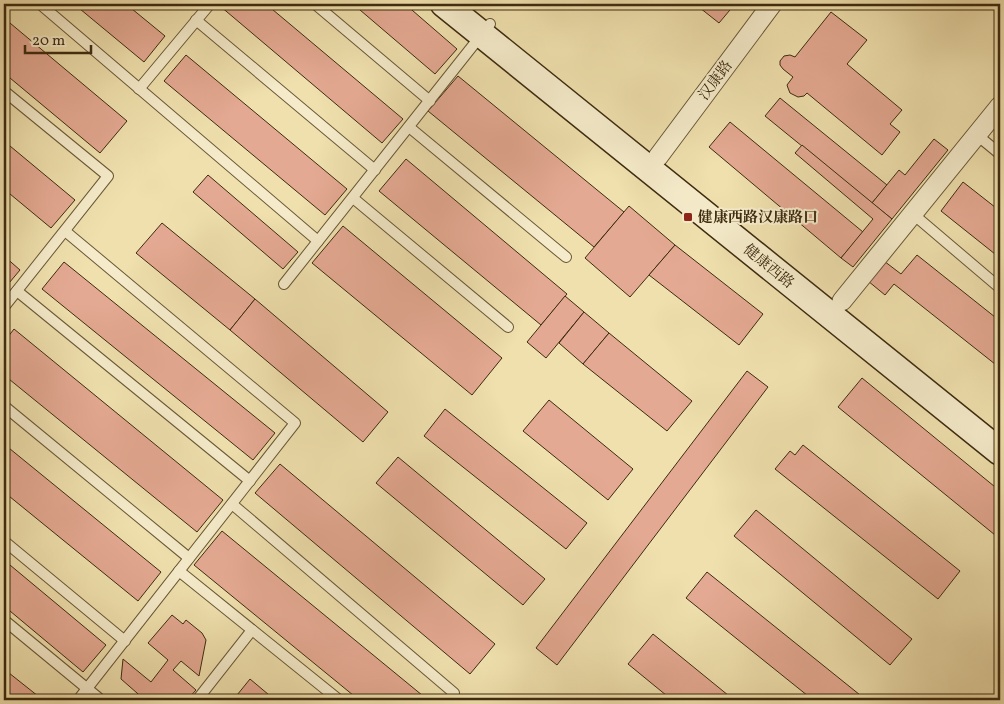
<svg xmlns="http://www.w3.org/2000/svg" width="1004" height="704" viewBox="0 0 1004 704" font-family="Vollkorn,'Noto Serif SC',serif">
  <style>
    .building { fill: #e4a992; stroke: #3e2b10 }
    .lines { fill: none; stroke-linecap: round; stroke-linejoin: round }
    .lane-casing { stroke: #6a5837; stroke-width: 12 }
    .street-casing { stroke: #6a5837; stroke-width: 21 }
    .secondary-casing { stroke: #3e2b10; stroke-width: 29 }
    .lane { stroke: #f5ebca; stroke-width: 10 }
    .street { stroke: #f5ebca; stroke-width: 19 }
    .secondary { stroke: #f5ebca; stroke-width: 26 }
    .poi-dot { fill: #8f2418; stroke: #f5ebca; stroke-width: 2 }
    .labels { text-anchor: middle; stroke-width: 4; stroke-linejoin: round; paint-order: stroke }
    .street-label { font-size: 15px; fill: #3e2b10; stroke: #f5ebca }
    .poi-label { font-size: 15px; font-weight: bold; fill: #3e2b10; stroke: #f5ebca; text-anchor: start }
  </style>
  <rect width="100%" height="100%" fill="#efe0ad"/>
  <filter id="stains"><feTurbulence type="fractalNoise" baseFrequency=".004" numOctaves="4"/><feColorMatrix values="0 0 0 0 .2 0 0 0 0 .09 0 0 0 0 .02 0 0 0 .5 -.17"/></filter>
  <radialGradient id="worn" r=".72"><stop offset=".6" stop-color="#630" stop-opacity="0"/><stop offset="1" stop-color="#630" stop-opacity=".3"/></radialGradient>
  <g class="building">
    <polygon points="74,4 126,4 165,36 144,62"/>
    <polygon points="222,4 266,4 403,119 382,143 220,6"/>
    <polygon points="353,4 405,4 457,49 435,74"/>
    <polygon points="695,4 735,4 719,23"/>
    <polygon points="831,12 867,40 847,64 902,110 890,124 900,132 882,155 807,93 804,96 798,97 790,93 788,88 787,85 793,77 783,69 780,65 780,61 784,56 790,55 795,57"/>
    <polygon points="4,18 127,121 100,153 4,73"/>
    <polygon points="186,55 347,189 325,215 164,81"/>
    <polygon points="458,76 624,212 594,247 428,111"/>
    <polygon points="780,98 887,185 872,203 765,116"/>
    <polygon points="730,122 863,232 841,258 709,147"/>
    <polygon points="934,139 948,150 892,219 872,203 899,170 905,175"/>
    <polygon points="4,141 75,200 51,228 4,189"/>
    <polygon points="802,145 892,219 853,267 841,258 873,219 795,153"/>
    <polygon points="406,159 567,294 541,325 379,191"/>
    <polygon points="208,175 298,252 283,269 193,192"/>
    <polygon points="963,182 1000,211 1000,258 941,211"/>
    <polygon points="629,206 675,245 630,297 585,258"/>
    <polygon points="162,223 255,299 230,330 136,253"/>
    <polygon points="343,226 502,358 472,395 312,263"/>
    <polygon points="675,245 763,314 739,345 649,275"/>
    <polygon points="917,255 1000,321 1000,368 894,284 885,295 868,281 884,261 901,274"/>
    <polygon points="4,256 20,270 4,289"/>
    <polygon points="64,262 275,433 253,460 42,289"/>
    <polygon points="565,296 584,312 546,358 527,342"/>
    <polygon points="255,299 388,412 363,442 230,330"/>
    <polygon points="584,312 609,333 583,364 559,343"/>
    <polygon points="14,329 223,500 197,532 4,375 4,342"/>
    <polygon points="609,333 692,401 667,431 583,364"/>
    <polygon points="747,371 768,387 557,665 536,648"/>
    <polygon points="862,378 1000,491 1000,528 995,535 838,407"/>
    <polygon points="549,400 633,469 608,500 523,431"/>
    <polygon points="445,409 587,523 566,549 424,436"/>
    <polygon points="4,444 161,572 138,601 4,492"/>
    <polygon points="803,445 960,571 938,599 775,469 790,451 795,455"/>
    <polygon points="398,457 545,579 523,605 376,483"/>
    <polygon points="280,464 495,644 470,674 255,493"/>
    <polygon points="756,510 912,639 890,665 734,536"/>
    <polygon points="222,531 428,700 359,700 194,565"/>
    <polygon points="4,560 106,645 83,672 4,606"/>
    <polygon points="707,572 865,699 813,700 686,598"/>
    <polygon points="172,615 183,624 186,620 202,633 206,640 199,676 181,661 173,670 196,690 187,700 145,700 121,679 123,659 151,682 168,660 148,643"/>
    <polygon points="653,634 734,700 672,700 628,664"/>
    <polygon points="4,669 43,700 4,700"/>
    <polygon points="250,679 275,700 233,700"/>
  </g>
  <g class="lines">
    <g class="lane-casing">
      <g id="lane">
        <polyline points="40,4 318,241"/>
        <polyline points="315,4 430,101"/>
        <polyline points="196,20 375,170"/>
        <polyline points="139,89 210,4"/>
        <polyline points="4,91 108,176 4,307"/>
        <polyline points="409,127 566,257"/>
        <polyline points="977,135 1000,154"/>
        <polyline points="353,198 508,327"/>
        <polyline points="913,214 1000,288"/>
        <polyline points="65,231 295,423 78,700"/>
        <polyline points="284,284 490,24"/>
        <polyline points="17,291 250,481"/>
        <polyline points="4,406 189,558"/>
        <polyline points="232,504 454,693"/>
        <polyline points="4,541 125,641"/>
        <polyline points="179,571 339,700"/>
        <polyline points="4,620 101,700"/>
        <polyline points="197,700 252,630"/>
      </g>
    </g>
    <g class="street-casing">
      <g id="street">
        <polyline points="658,157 772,4"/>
        <polyline points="842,301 1000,106"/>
      </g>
    </g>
    <g class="secondary-casing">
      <polyline id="secondary" points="444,4 1000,452"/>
    </g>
    <use href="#lane" class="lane"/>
    <use href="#street" class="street"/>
    <use href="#secondary" class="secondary"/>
  </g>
  <rect class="poi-dot" x="683" y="212" width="10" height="10" rx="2.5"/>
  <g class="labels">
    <g class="street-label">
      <text transform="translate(715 80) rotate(-53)" y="5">汉康路</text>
      <text transform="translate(769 266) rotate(39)" y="5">健康西路</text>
    </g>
    <g class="poi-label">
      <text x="698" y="222">健康西路汉康路口</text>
    </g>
  </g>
  <rect width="1004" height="704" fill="none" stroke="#efe0ad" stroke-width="20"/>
  <rect x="5" y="5" width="994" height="694" fill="none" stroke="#3e2b10" stroke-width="2.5"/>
  <rect x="10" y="10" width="984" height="684" fill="none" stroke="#3e2b10"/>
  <path d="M25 45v8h66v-8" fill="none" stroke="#3e2b10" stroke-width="2.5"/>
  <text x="32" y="45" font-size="15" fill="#3e2b10" stroke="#f5ebca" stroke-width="4" paint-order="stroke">20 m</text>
  <rect width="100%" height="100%" filter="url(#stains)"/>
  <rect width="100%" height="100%" fill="url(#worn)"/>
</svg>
